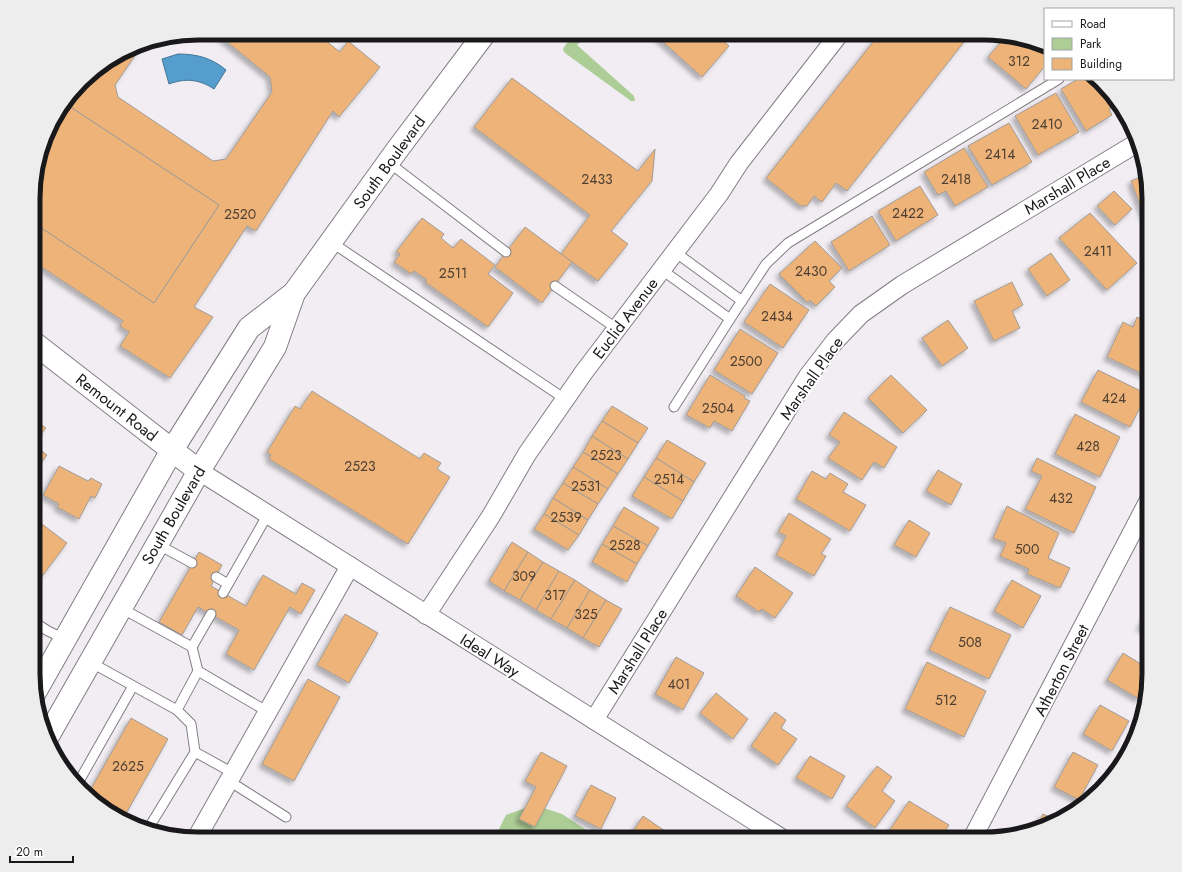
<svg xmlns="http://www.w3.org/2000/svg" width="1182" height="872" viewBox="0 0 1182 872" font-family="Jost,sans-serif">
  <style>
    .green { fill: #accd95 }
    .water { fill: #559dcc; stroke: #437597 }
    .building { fill: #eeb378; stroke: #a19c97; filter: url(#shadow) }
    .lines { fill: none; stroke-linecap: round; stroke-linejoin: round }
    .lane-casing { stroke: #817e84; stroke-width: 11 }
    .street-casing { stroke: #817e84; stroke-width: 20 }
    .secondary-casing { stroke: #817e84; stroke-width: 24 }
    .lane { stroke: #fff; stroke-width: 9 }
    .street { stroke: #fff; stroke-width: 18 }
    .secondary { stroke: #fff; stroke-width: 22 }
    .labels { text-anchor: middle; stroke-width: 4; stroke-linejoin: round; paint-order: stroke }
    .number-label { font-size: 14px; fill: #4e3f32 }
    .street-label { font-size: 16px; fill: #19181a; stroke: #fff }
    .rim { fill: none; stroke: #19181a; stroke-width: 5 }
  </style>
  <defs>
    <filter id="shadow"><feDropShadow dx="-3.5" dy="3.5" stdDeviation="2" flood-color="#0004"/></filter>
  </defs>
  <rect width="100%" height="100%" fill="#f1edf3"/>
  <g class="green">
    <polygon points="574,33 586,33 586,36 577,45 634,96 635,101 631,101 565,53 563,50 564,47"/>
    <polygon points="534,805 562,814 600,839 494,839 506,815"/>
  </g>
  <path class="water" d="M178 54C197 54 212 58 226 70L214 89C199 79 185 78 169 84L162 59Z"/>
  <g class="building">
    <polygon points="216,33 316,33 340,52 348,41 380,67 339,117 333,111 256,231 247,226 194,307 213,317 170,378 120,346 129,332 120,326 123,321 34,262 34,223 154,303 219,205 69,106 45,143 50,125 89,74 135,46 143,44 115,85 118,97 213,161 226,159 272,92 270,77"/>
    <polygon points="653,33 715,33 729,46 702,77"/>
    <polygon points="880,33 971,33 847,191 836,183 822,202 814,196 807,206 801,206 766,178"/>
    <polygon points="1006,36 1037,42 1045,46 1045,66 1026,89 988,57"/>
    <polygon points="512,78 638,171 655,149 652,181 611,231 628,244 598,281 561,254 590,215 474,127"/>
    <polygon points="1078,79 1094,79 1115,105 1109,109 1112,115 1086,131 1061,89"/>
    <polygon points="1056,93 1079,132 1038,155 1015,116"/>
    <polygon points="69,106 219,205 154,303 34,223 34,177 45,143"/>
    <polygon points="1009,123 1032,162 992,185 968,146"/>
    <polygon points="964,148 988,187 955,206 946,191 938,195 924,172"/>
    <polygon points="1145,175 1149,188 1149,217 1145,218 1131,181"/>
    <polygon points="920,186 938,215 896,241 878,211"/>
    <polygon points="1114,191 1132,209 1115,225 1097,206"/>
    <polygon points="1090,213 1137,263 1107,290 1059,238"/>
    <polygon points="872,216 890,245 849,271 831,242"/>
    <polygon points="422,218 444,234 441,238 453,248 461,239 495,265 488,274 513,293 488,327 425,282 427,280 414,271 411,274 394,262 400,254 396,252"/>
    <polygon points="525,227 572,262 542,303 495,267"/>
    <polygon points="815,241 842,268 829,281 835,287 816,306 810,300 808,303 779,274"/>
    <polygon points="1051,253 1070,280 1047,296 1028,269"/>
    <polygon points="1012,282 1023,305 1012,311 1020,328 994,341 974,301"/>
    <polygon points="770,284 809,310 783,348 744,322"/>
    <polygon points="1137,317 1149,323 1149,377 1107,357 1123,322 1133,327"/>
    <polygon points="948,320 968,348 942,366 922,338"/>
    <polygon points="740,329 778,353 752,394 714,370"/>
    <polygon points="1098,370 1147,394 1130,427 1081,402"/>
    <polygon points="710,375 745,396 744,398 750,401 732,431 714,421 710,428 686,415"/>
    <polygon points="891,375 927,410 903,433 868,398"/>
    <polygon points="312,391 420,459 424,453 441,463 437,469 450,477 408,544 269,459 271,455 267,452 295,406 300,409"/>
    <polygon points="612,406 648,428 638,443 602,421"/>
    <polygon points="844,412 897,447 884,468 874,462 862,480 828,458 840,442 829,435"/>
    <polygon points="1075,414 1120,437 1100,477 1055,454"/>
    <polygon points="34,419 46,428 34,442"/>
    <polygon points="602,421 638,443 628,459 592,436"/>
    <polygon points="592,436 628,459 618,474 583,452"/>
    <polygon points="667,440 706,463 694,482 656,458"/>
    <polygon points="34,445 47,455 34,472"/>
    <polygon points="583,452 618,474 608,489 573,467"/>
    <polygon points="656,458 694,482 683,501 644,477"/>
    <polygon points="1037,458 1096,487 1074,533 1025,509 1042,476 1031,471"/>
    <polygon points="59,466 88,481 91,478 102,484 95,498 91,496 79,519 57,507 59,504 43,495"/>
    <polygon points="573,467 608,489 598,504 563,483"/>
    <polygon points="938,470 962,484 951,505 926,491"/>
    <polygon points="812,471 826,479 830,473 848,484 843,492 866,505 850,531 796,499"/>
    <polygon points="644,477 683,501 672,519 632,496"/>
    <polygon points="563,483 598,504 588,520 553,498"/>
    <polygon points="553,498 588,520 579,535 544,514"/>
    <polygon points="1007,506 1059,533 1048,558 1070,568 1060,588 1027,574 1029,569 1000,556 1006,543 993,538"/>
    <polygon points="624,507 659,528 648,546 613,526"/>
    <polygon points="789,513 831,539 821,554 826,556 814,576 776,555 786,536 778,532"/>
    <polygon points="544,514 579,535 568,550 534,529"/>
    <polygon points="34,518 67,543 34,587"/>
    <polygon points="909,520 930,533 916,557 894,545"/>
    <polygon points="613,526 648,546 637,564 602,544"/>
    <polygon points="512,542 528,552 504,591 489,581"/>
    <polygon points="602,544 637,564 627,582 592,562"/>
    <polygon points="199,552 222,565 211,586 246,606 263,575 296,594 302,583 315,590 301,614 290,607 254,670 226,654 239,630 198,607 182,635 159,622"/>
    <polygon points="528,552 543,562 520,600 504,591"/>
    <polygon points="543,562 559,571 536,610 520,600"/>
    <polygon points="755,567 793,593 775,618 762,609 759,612 736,596"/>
    <polygon points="559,571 575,580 551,619 536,610"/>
    <polygon points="575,580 590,590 567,628 551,619"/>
    <polygon points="1012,580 1041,596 1023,628 994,611"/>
    <polygon points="590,590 606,600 583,638 567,628"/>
    <polygon points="606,600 622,609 599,647 583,638"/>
    <polygon points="950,607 1011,635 989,679 929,650"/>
    <polygon points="1149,610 1149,632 1140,627"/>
    <polygon points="345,614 378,633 349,683 317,665"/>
    <polygon points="1123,653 1149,669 1149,683 1139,699 1107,680"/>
    <polygon points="676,657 704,673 683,710 655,694"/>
    <polygon points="927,662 986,691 964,737 905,709"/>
    <polygon points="308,679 340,697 294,781 262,764"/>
    <polygon points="716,693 748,719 733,739 700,713"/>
    <polygon points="1100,705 1129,721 1112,751 1083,734"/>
    <polygon points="775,712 786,720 781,728 797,739 778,765 751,746"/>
    <polygon points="131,718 168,739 123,819 98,805 88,794"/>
    <polygon points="541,752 567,766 535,827 519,819 536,787 525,781"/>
    <polygon points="1073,752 1098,765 1079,800 1054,787"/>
    <polygon points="810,756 845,776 832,799 796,778"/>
    <polygon points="877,766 892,777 882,791 895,801 875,828 846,806"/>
    <polygon points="591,785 616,798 601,829 575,816"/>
    <polygon points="909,801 949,825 940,839 894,839 887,834"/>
    <polygon points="1043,814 1058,821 1036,827"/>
    <polygon points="643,816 671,835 669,839 628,839"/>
  </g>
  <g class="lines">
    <g class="lane-casing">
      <g id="lane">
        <polyline points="388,162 506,252"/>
        <polyline points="331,242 565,399"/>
        <polyline points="675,252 742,301"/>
        <polyline points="662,270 730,319"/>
        <polyline points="555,286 616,328"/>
        <polyline points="674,407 730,319 766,264 788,243 1059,79"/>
        <polyline points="157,544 192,563"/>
        <polyline points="216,577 228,584"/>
        <polyline points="223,593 268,514"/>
        <polyline points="121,608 192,647"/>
        <polyline points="34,622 48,631 65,639"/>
        <polyline points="90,662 177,710 191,724 195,752 148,829"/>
        <polyline points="198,671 268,712"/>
        <polyline points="177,710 198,671 192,647 211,614"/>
        <polyline points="195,752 233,773"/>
        <polyline points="229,781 286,817"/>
        <polyline points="78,783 133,686"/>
      </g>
    </g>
    <g class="street-casing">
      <g id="street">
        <polyline points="199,471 783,839"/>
        <polyline points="426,615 491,516 527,454 584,372 719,194 739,163 840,33"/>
        <polyline points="594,720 808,376 835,341 861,314 902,285 1137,143"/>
        <polyline points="196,839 350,566"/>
        <polyline points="972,839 1149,500"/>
      </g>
    </g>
    <g class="secondary-casing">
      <g id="secondary">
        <polyline points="34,343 199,471"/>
        <polyline points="34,694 172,450 249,328 294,293 397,150 485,33"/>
        <polyline points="48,736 199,471 275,347 294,293"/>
      </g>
    </g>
    <use href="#lane" class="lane"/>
    <use href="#street" class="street"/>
    <use href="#secondary" class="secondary"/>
  </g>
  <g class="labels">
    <g class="number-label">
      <text x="1019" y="66">312</text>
      <text x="1047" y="129">2410</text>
      <text x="1000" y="159">2414</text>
      <text x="597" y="184">2433</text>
      <text x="956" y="184">2418</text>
      <text x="908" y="218">2422</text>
      <text x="240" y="219">2520</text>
      <text x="1098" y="256">2411</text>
      <text x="811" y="276">2430</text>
      <text x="453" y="278">2511</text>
      <text x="777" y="321">2434</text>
      <text x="746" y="366">2500</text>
      <text x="1114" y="403">424</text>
      <text x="718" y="413">2504</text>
      <text x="1088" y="451">428</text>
      <text x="606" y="460">2523</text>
      <text x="360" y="471">2523</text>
      <text x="669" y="484">2514</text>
      <text x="586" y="491">2531</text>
      <text x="1061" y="503">432</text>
      <text x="566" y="522">2539</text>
      <text x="625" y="550">2528</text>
      <text x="1027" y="554">500</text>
      <text x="524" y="581">309</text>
      <text x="555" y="600">317</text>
      <text x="586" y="619">325</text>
      <text x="970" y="647">508</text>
      <text x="679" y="689">401</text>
      <text x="946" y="705">512</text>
      <text x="128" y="771">2625</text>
    </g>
    <g class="street-label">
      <text transform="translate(389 162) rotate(-54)" y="6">South Boulevard</text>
      <text transform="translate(1067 185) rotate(-31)" y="6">Marshall Place</text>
      <text transform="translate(625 318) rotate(-53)" y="6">Euclid Avenue</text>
      <text transform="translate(811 378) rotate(-55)" y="6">Marshall Place</text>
      <text transform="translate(117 407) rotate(38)" y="6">Remount Road</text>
      <text transform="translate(173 515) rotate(-60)" y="6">South Boulevard</text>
      <text transform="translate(637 651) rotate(-58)" y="6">Marshall Place</text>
      <text transform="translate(490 655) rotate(32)" y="6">Ideal Way</text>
      <text transform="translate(1061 670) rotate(-63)" y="6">Atherton Street</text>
    </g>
  </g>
  <path d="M0 0H1182V872H0ZM198 40H984A158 158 0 0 1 1142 198V674A158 158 0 0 1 984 832H198A158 158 0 0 1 40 674V198A158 158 0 0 1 198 40Z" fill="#ededed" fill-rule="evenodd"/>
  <path class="rim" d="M198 40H984A158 158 0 0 1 1142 198V674A158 158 0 0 1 984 832H198A158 158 0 0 1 40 674V198A158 158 0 0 1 198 40Z"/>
  <rect x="1044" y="8" width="130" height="72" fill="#ffffff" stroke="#a3a3a3"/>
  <rect x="1052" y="21" width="20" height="6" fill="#ffffff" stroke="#a3a3a3"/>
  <text x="1080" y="28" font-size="12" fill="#19181a">Road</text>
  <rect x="1052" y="38" width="20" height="12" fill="#accd95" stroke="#a3a3a3"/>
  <text x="1080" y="48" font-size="12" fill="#19181a">Park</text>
  <rect x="1052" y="58" width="20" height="12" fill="#eeb378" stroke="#a3a3a3"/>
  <text x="1080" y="68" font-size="12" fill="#19181a">Building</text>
  <path d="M10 856v6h63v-6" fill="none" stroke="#19181a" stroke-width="2"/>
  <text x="16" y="856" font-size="12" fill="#19181a" stroke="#ffffff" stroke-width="3" paint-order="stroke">20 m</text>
</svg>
